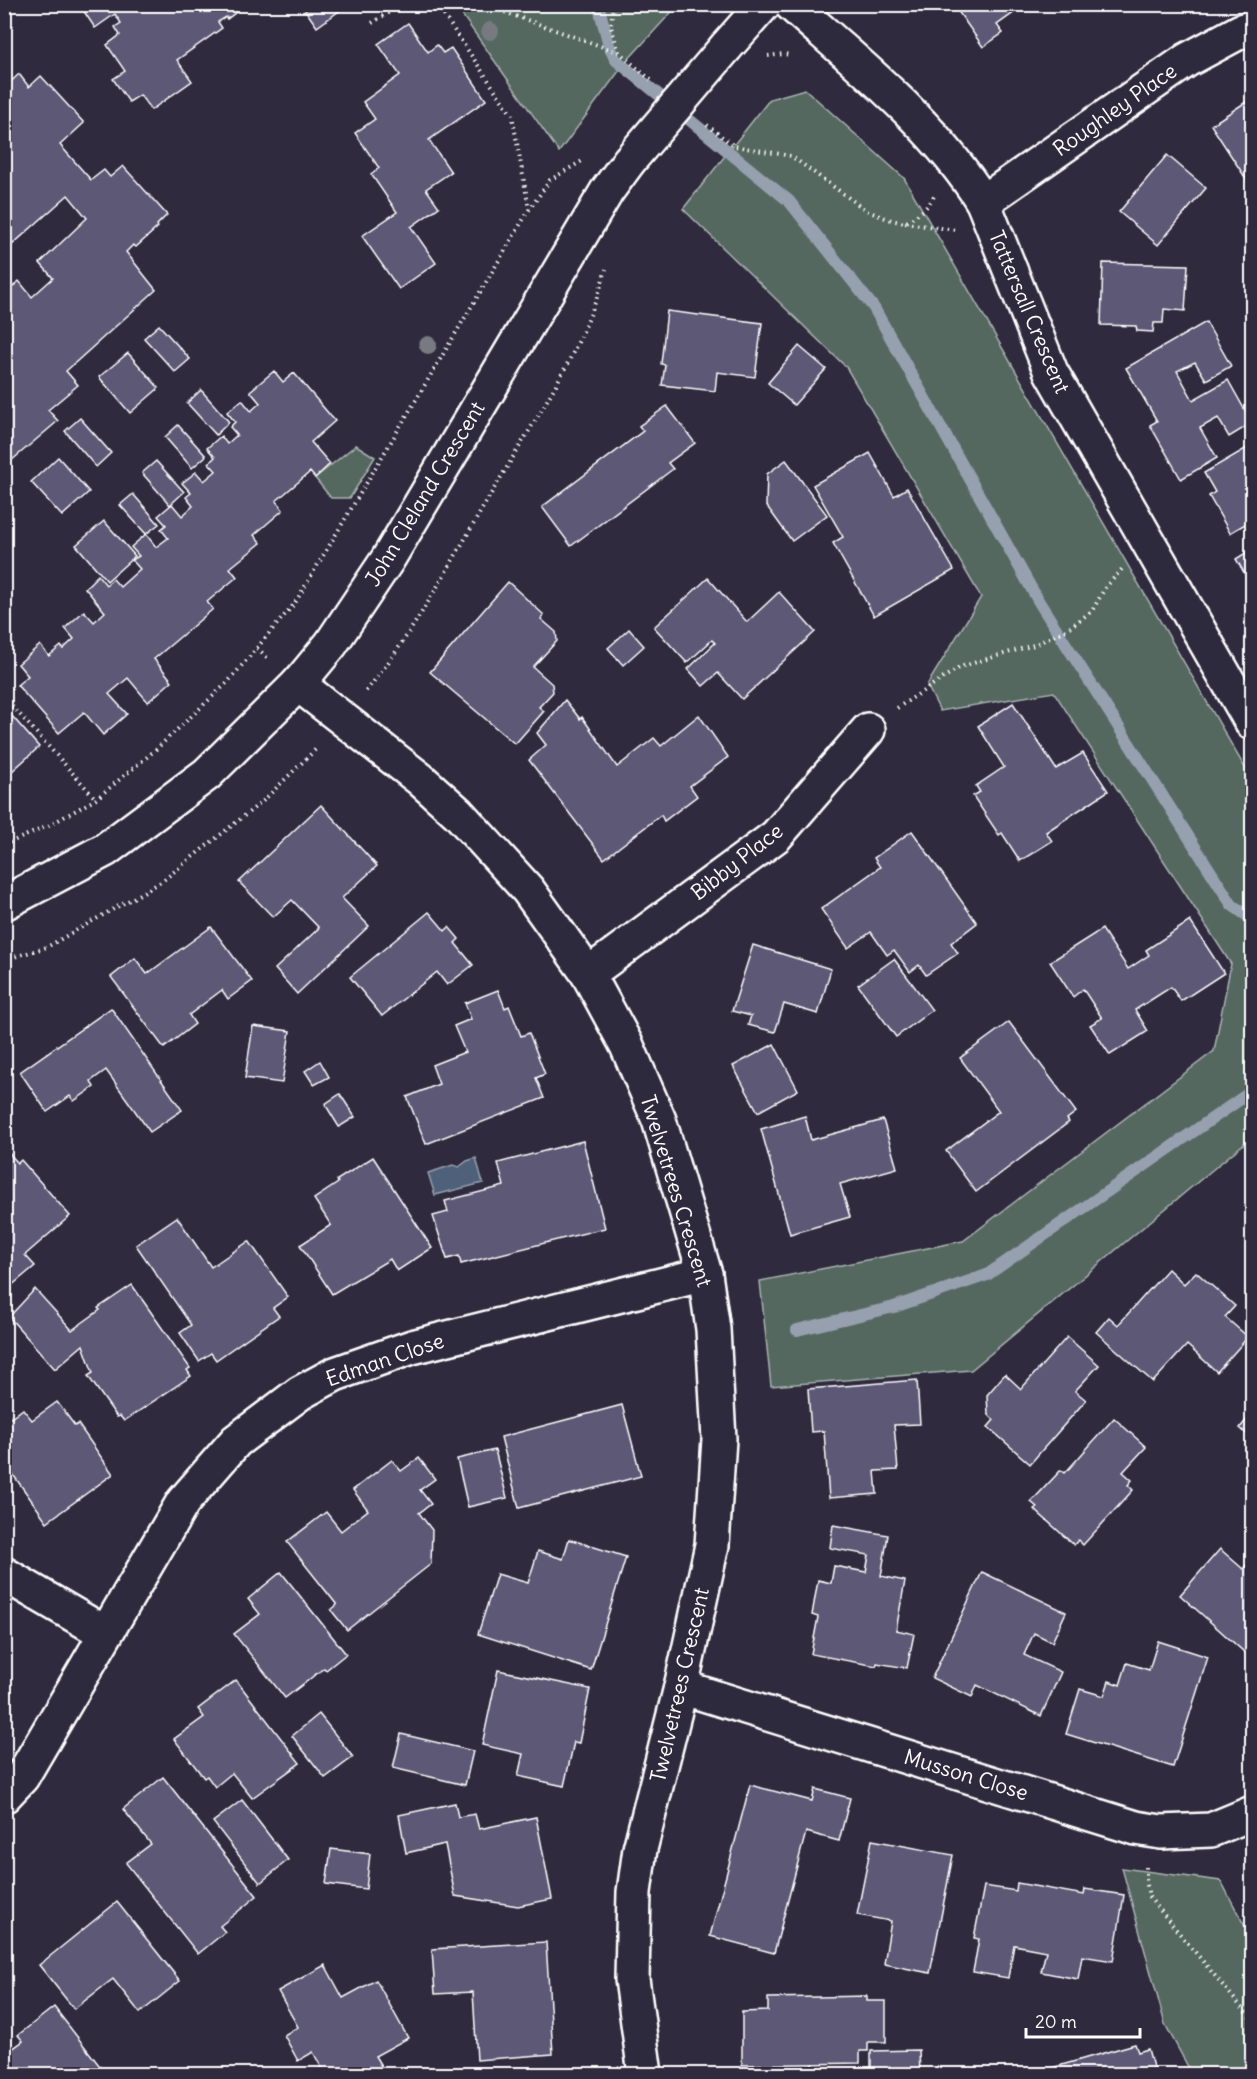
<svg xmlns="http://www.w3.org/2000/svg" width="1257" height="2079" viewBox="0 0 1257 2079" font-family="Delius,sans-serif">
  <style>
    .green { fill: #546861; stroke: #aab4b0; stroke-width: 1.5 }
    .water { fill: #50607a; stroke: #96a0af; stroke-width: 1.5 }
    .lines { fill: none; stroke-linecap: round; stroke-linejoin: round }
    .stream { stroke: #96a0af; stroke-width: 12 }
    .building { fill: #5b5976; stroke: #fff; stroke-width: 1.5 }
    .minor-casing { stroke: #fff; stroke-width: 38 }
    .path { stroke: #fff; stroke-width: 4; stroke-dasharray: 1.5 4.5; stroke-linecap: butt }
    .minor { stroke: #2f2a3d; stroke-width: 33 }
    .minor-bridge-casing { stroke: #fff; stroke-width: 38; stroke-linecap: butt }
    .minor-bridge { stroke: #2f2a3d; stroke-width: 33 }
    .tree { fill: #777a81 }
    .labels { text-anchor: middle; stroke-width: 4.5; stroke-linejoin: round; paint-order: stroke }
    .street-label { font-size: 21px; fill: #fff; stroke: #2f2a3d }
  </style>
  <rect width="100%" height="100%" fill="#2f2a3d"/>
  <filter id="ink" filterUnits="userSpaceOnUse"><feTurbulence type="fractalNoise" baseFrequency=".0167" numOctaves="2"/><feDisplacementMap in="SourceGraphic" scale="12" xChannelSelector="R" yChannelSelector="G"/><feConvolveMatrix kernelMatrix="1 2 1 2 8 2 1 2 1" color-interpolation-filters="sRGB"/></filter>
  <g filter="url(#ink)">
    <g class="green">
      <polygon points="455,5 678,5 625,63 559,152"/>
      <polygon points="805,89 904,178 1252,780 1252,1137 971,1370 771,1386 760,1281 963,1241 1214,1051 1231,964 1054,692 940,711 927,685 981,597 846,367 683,209 770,99"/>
      <polygon points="356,445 375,457 350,498 331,498 315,478"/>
      <polygon points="1122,1868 1221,1881 1252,1940 1252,2074 1192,2074 1165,2024"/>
    </g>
    <polygon class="water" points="476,1158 483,1183 435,1195 428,1173 453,1165 459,1167 467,1161"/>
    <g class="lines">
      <g class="stream">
        <polyline points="598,4 610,49 616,60 789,201 874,308 1039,602 1232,905 1252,919"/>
        <polyline points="797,1330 894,1307 987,1275 1252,1091"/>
      </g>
    </g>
    <g class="building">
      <polygon points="79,4 247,4 227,19 226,17 218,22 222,28 177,60 192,81 151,110 140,95 129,102 113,79 125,71 107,45 120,35 115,27 121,23 115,14 95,28"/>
      <polygon points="301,4 345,4 346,6 317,27"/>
      <polygon points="953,4 1026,4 997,25 1003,33 983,47"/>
      <polygon points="408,23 428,52 437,45 443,53 451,48 486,100 429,140 451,172 426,189 439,207 411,227 436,263 399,289 362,236 397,212 371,174 379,168 355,133 375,119 363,102 400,75 378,44"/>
      <polygon points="19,74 29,87 41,76 84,123 60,145 91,180 104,170 110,177 123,166 167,215 157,225 158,227 136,247 133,245 126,252 156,290 66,371 78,385 48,410 58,421 4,467 4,317 11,311 4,304 4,295 19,281 32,297 53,278 40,263 87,218 68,195 4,252 4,108 7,107 4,105 4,88"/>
      <polygon points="1252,98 1252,188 1211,125"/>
      <polygon points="1167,155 1206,188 1158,245 1119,212"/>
      <polygon points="1103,263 1188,265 1185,311 1164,309 1163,323 1154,323 1153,332 1137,331 1136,326 1101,325"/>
      <polygon points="667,311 762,323 755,377 717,372 715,391 662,385 665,365 661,364"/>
      <polygon points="1206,322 1231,366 1206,380 1195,362 1177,371 1193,400 1228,380 1252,423 1229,437 1218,418 1200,428 1217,458 1181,479 1150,425 1157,421 1126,368"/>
      <polygon points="159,325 190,359 175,372 144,338"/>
      <polygon points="799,346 826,369 794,405 768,383"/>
      <polygon points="128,353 159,388 130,413 99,377"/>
      <polygon points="274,371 283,382 294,373 335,421 311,442 330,464 315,478 310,472 276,501 283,510 254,535 261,543 230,568 237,577 207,602 213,609 154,659 172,681 148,702 128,678 109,694 127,714 103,735 84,712 59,733 17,685 28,676 18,664 40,645 49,656 61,646 63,649 74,639 65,628 84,611 94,622 105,612 85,588 98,575 106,585 113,579 120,587 140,569 132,560 139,556 131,547 146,534 156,547 168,538 161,529 166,525 158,516 172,504 182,516 193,506 186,497 191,493 182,483 196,472 204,481 216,471 209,463 215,457 207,448 221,436 227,444 237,435 230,427 235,422 227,412 242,400 251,411 260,403 250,391"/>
      <polygon points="201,390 229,422 216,435 187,403"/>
      <polygon points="667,406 695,443 668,463 673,469 571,546 542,507 643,431 639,426"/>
      <polygon points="80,418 111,453 96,467 65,431"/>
      <polygon points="178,425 206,456 192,468 165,437"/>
      <polygon points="1252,445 1252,520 1230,533 1209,496 1215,492 1204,473"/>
      <polygon points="870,453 894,496 907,488 954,570 874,616 833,543 843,537 813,485"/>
      <polygon points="58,457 89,492 62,516 31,482"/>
      <polygon points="786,460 827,515 792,541 766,505 767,474"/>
      <polygon points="156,461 184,492 170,505 142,473"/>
      <polygon points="133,494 159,524 146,534 120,505"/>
      <polygon points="104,521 135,556 107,581 76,545"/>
      <polygon points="1252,549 1252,586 1236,559"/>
      <polygon points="708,578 747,622 779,592 815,632 742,699 718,673 703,686 688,669 715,643 712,640 687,663 654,627"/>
      <polygon points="508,582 544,615 541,619 556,632 557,641 533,667 552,684 553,692 539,707 544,711 515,744 430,672"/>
      <polygon points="629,629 644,646 623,665 608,648"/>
      <polygon points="565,700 580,719 582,717 617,767 654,738 661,746 699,715 728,757 690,786 697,796 664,821 661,815 604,859 529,760 546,745 537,733"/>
      <polygon points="1013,703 1056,769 1083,753 1108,791 1046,832 1052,841 1020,861 1002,833 999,835 973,796 980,792 976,786 1004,767 978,726"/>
      <polygon points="4,707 39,747 10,773 4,766"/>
      <polygon points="321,805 377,866 342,898 369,926 297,994 275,969 319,928 292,900 273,917 239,882"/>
      <polygon points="912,831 977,923 951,943 958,953 926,975 919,965 910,972 894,950 887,955 871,932 848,948 821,909 880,867 874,858"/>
      <polygon points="429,912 445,931 449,927 459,939 455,943 473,965 447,985 437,972 382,1016 350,977"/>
      <polygon points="1190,921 1224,973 1181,1001 1171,987 1135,1010 1148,1031 1110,1055 1090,1025 1102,1018 1083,989 1073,997 1050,962 1102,929 1128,969 1149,955 1146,950"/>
      <polygon points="211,927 252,981 228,999 222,990 189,1015 195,1024 164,1048 111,977 135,958 147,974"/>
      <polygon points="753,945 831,969 818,1014 784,1004 775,1032 748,1025 751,1016 732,1011"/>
      <polygon points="894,959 932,1010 896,1037 858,985"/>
      <polygon points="498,990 505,1008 509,1006 521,1036 529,1033 545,1074 536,1078 544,1098 426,1144 407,1097 439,1084 432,1065 465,1052 454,1026 471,1019 465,1003"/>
      <polygon points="111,1008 182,1110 150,1132 106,1070 91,1081 94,1087 74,1101 70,1096 47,1112 20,1072"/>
      <polygon points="1009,1022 1076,1112 1067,1119 1069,1122 976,1192 946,1151 999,1111 960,1058"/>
      <polygon points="253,1026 290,1031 282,1083 245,1078"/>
      <polygon points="774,1044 798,1090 758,1112 733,1066"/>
      <polygon points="320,1061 329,1077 314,1085 305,1071"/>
      <polygon points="340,1094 355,1117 339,1127 325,1104"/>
      <polygon points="805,1116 811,1140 883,1120 897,1168 840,1184 850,1217 790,1234 761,1129"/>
      <polygon points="583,1141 605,1228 461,1264 459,1256 447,1259 433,1216 448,1212 445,1201 504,1186 498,1163"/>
      <polygon points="4,1148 18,1163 21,1160 70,1216 25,1255 35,1266 4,1292"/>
      <polygon points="373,1157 432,1248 397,1271 390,1259 332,1294 300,1245 331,1225 314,1199 338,1183 337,1180"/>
      <polygon points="177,1217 211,1267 249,1241 288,1297 273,1308 279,1316 216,1360 211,1353 199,1361 180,1333 191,1325 136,1245"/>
      <polygon points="1168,1269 1184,1284 1196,1272 1235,1306 1225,1317 1248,1337 1217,1372 1187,1345 1153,1382 1096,1332 1109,1317 1118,1325"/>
      <polygon points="132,1285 190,1368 187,1370 191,1376 124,1421 120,1416 117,1417 88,1376 93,1373 83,1345 55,1369 9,1317 35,1289 72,1330 100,1310 98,1308"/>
      <polygon points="1067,1337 1099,1365 1075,1391 1086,1400 1030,1464 988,1427 994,1420 988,1414 987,1395 1005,1374 1021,1389"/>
      <polygon points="917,1380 920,1424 894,1425 898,1470 875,1471 877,1494 829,1498 824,1431 811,1432 808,1389"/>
      <polygon points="57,1402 75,1426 78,1424 113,1474 47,1522 4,1462 4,1408 11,1418 23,1409 32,1420"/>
      <polygon points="622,1405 641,1476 519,1508 501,1437"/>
      <polygon points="1252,1413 1252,1439 1240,1428"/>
      <polygon points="1114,1418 1146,1447 1123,1472 1132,1480 1128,1485 1133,1490 1083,1545 1078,1540 1074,1545 1034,1509 1037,1507 1031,1502 1061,1470 1065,1473"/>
      <polygon points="495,1450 507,1498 468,1507 457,1459"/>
      <polygon points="419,1458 435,1479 420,1490 431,1504 419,1513 432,1530 431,1564 347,1630 331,1610 337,1605 287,1542 326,1512 341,1531 368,1510 353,1490 392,1460 401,1471"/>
      <polygon points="833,1525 888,1535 881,1576 905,1581 896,1630 914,1634 907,1668 877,1663 876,1666 811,1654 818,1617 812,1615 818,1580 831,1583 834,1566 866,1572 869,1555 830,1548"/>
      <polygon points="569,1539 626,1557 591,1670 478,1634 497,1574 528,1583 538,1551 563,1559"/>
      <polygon points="1220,1549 1243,1569 1252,1558 1252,1659 1180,1595"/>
      <polygon points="281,1572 346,1654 326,1670 324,1668 285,1698 234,1634 260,1614 248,1599"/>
      <polygon points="982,1572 1066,1612 1052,1642 1034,1633 1024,1655 1061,1672 1041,1716 977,1685 972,1697 932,1678"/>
      <polygon points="1158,1641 1208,1657 1173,1767 1066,1734 1080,1689 1104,1696 1109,1681 1120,1685 1127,1663 1149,1670"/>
      <polygon points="498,1670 590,1689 579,1743 574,1742 564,1786 518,1776 523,1754 482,1745"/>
      <polygon points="236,1680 300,1763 252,1798 232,1773 215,1787 207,1776 204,1778 174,1739 204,1717 198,1709"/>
      <polygon points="319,1714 353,1757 325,1778 292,1736"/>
      <polygon points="401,1734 473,1751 465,1785 393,1768"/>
      <polygon points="163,1777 257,1896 220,1926 225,1932 198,1954 126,1863 151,1844 123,1809"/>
      <polygon points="750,1785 812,1801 815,1789 850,1798 839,1841 806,1832 774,1953 710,1936"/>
      <polygon points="242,1800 288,1860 260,1883 213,1822"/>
      <polygon points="455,1803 458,1817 475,1814 479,1829 536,1817 552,1899 518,1906 455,1896 445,1844 406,1853 399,1815"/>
      <polygon points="872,1840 953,1855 930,1973 884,1964 891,1921 857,1915"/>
      <polygon points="331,1849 370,1854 366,1889 326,1884"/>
      <polygon points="1017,1883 1084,1895 1085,1889 1124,1895 1113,1961 1082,1956 1078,1979 1041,1972 1046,1951 1014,1945 1008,1978 973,1972 979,1939 974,1938 984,1886 1016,1891"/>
      <polygon points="117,1902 180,1981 140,2013 113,1979 74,2009 39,1965"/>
      <polygon points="546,1942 553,2054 477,2060 473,1992 435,1994 432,1949"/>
      <polygon points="325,1965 343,1998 376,1980 408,2038 375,2056 386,2074 325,2074 313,2052 298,2061 284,2035 298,2027 278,1991"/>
      <polygon points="867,1996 867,2001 886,2001 886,2042 868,2042 868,2051 860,2051 860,2063 742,2065 742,2012 768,2011 768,1998"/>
      <polygon points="54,2007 106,2074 4,2074 4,2055 23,2041 18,2035"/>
      <polygon points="1135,2044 1138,2052 1148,2049 1155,2074 1042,2074 1041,2071"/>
      <polygon points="919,2050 920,2074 871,2074 871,2051"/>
    </g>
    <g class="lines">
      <g class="minor-casing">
        <g id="minor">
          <path d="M791 4C859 65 934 124 983 202L1051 372 1252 723"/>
          <polyline points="726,47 764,4"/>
          <polyline points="983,202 1187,60 1241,31 1252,27"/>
          <polyline points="298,684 420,779 458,813 528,890 588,974 627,1046 659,1120 705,1274 713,1329 719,1439 712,1545 681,1687 640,1849 634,1892 632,1979 645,2074"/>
          <polyline points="4,903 105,850 207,774 298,684 331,644 388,559 607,191 629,161"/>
          <polyline points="588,974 776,836 868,730"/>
          <polyline points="4,1574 105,1633"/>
          <polyline points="681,1687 1136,1828 1161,1832 1211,1830 1252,1813"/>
          <polyline points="4,1796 22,1777 183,1502 236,1441 300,1393 335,1374 412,1347 705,1274"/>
        </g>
      </g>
      <g class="path">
        <polyline points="440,4 443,14 512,115 529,209"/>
        <polyline points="482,4 620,53 652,81"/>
        <polyline points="613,4 611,27 619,52"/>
        <polyline points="372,23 402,4"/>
        <polyline points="768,56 784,54 790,55"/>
        <path d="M707 125 734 146 791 156 867 211 891 220 905 223C917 215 929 208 935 194"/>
        <polyline points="905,223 956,230"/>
        <polyline points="257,648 270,660"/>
        <path d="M366 691C414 633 450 564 488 499 531 425 583 352 606 269"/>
        <polyline points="4,697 96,799"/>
        <polyline points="897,708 960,667 1034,645 1066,630 1092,611 1105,588 1122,569"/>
        <polyline points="1247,758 1252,767"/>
        <polyline points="4,845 46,827 96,799 153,752 227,683 295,603 529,210 550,180 582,161"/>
        <polyline points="4,960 47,947 161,882 263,801 318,747"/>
        <polyline points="1146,1867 1146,1879 1149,1897 1252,2020"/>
      </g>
      <use href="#minor" class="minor"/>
      <g class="minor-bridge-casing">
        <polyline id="minor-bridge" points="629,161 726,47"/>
      </g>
      <use href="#minor-bridge" class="minor-bridge"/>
    </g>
    <g class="tree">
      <circle cx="490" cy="31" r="9"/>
      <circle cx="428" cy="345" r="9"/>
    </g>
  </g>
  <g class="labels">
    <g class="street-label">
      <text transform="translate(1115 110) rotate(-35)" y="7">Roughley Place</text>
      <text transform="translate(1029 312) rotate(67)" y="7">Tattersall Crescent</text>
      <text transform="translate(425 494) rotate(-59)" y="7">John Cleland Crescent</text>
      <text transform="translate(737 862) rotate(-38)" y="7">Bibby Place</text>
      <text transform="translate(676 1191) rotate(73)" y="7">Twelvetrees Crescent</text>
      <text transform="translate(385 1360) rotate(-19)" y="7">Edman Close</text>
      <text transform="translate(680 1685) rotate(-77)" y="7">Twelvetrees Crescent</text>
      <text transform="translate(966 1775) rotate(17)" y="7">Musson Close</text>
    </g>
  </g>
  <rect width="1257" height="2079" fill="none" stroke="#2f2a3d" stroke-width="24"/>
  <rect x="12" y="12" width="1233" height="2055" fill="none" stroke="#fff" stroke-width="2" filter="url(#ink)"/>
  <path d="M1026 2028v9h114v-9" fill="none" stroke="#ffffff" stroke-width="3"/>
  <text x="1035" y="2028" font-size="18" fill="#ffffff" stroke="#2f2a3d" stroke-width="4.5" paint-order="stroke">20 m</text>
</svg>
